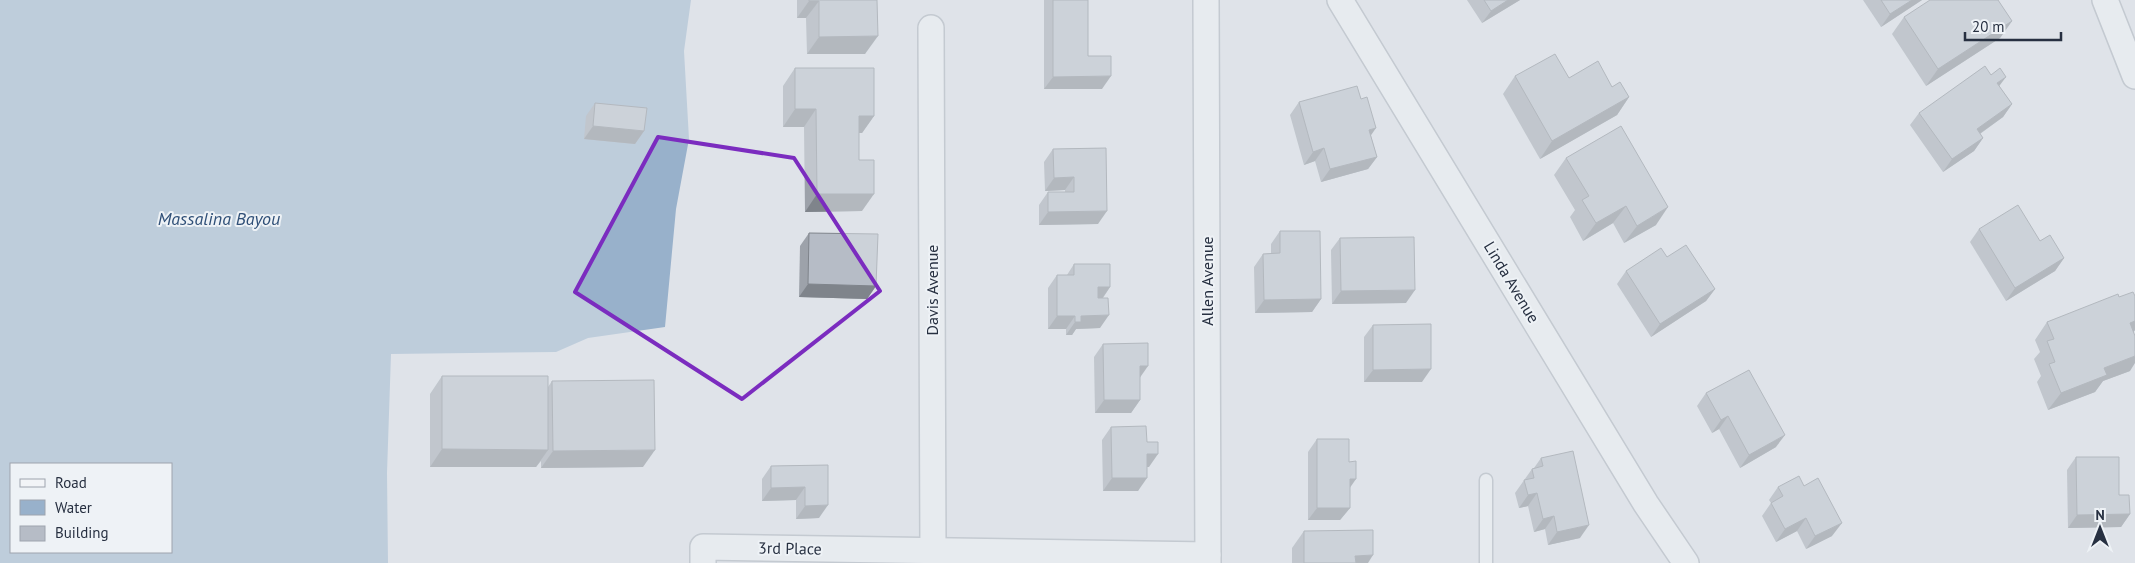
<svg xmlns="http://www.w3.org/2000/svg" width="2135" height="563" viewBox="0 0 2135 563" font-family="'PT Sans',sans-serif">
  <style>
    .water { fill: #98b1cb; fill-rule: evenodd }
    .lines { fill: none; stroke-linecap: round; stroke-linejoin: round }
    .service-casing { stroke: #a4aab3; stroke-width: 15 }
    .minor-casing { stroke: #a4aab3; stroke-width: 28 }
    .service { stroke: #f2f4f7; stroke-width: 12 }
    .minor { stroke: #f2f4f7; stroke-width: 25 }
    .wall { fill: #9da2aa }
    .shaded-wall { fill: #7f848b }
    .building { fill: #b6bcc6; stroke: #7f848b }
    .marked { fill: none; stroke: #7b2cbf; stroke-width: 4; stroke-linejoin: round }
    .labels { text-anchor: middle; stroke-width: 4; stroke-linejoin: round; paint-order: stroke }
    .street-label { font-size: 16px; fill: #273041; stroke: #eef2f6 }
    .water-label { font-size: 18px; font-style: italic; fill: #2f4f77; stroke: #eef2f6 }
  </style>
  <rect width="100%" height="100%" fill="#dfe3e9"/>
  <path class="water" d="M0 0H691L684 51 689 139 676 209 665 327 588 338 556 352 391 354 387 473 388 563H0ZM11 464H171V552H11Z"/>
  <g class="lines">
    <g class="service-casing">
      <polyline id="service" points="1486,480 1486,563"/>
    </g>
    <g class="minor-casing">
      <g id="minor">
        <polyline points="1206,0 1208,563"/>
        <polyline points="1340,0 1646,504 1686,563"/>
        <polyline points="2105,0 2135,76"/>
        <polyline points="931,28 933,551"/>
        <polyline points="703,563 703,547 1208,555"/>
      </g>
    </g>
    <use href="#service" class="service"/>
    <use href="#minor" class="minor"/>
  </g>
  <g class="wall">
    <polygon points="797,0 877,0 865,54 807,54 806,18 797,18"/>
    <polygon points="1044,0 1088,0 1088,56 1102,89 1044,89"/>
    <polygon points="1467,0 1520,0 1482,23"/>
    <polygon points="1863,0 1922,0 1881,27"/>
    <polygon points="1904,17 2012,21 2000,38 1926,86 1892,34"/>
    <polygon points="795,68 874,116 862,133 859,133 859,160 862,211 805,212 804,127 783,127 783,86"/>
    <polygon points="1515,76 1569,78 1612,87 1629,97 1617,115 1540,159 1503,94"/>
    <polygon points="1999,86 2012,104 2003,117 1980,134 1983,138 1974,151 1943,172 1910,125 1919,113"/>
    <polygon points="1299,102 1371,136 1377,157 1368,169 1321,182 1315,161 1304,165 1290,115"/>
    <polygon points="595,103 644,131 635,144 584,139 586,116"/>
    <polygon points="1106,148 1098,224 1039,225 1039,205 1048,192 1065,192 1065,190 1045,191 1044,162 1053,149"/>
    <polygon points="1566,158 1656,225 1624,243 1613,223 1583,241 1570,217 1575,210 1554,175"/>
    <polygon points="1979,229 2064,258 2055,271 2006,301 1970,242"/>
    <polygon points="1280,231 1321,299 1312,312 1255,313 1254,267 1263,254 1271,253 1271,244"/>
    <polygon points="809,233 876,286 867,299 799,297 800,246"/>
    <polygon points="1340,238 1406,303 1332,304 1331,250"/>
    <polygon points="1667,257 1715,289 1706,301 1651,337 1617,284 1626,271"/>
    <polygon points="1074,264 1110,287 1103,298 1100,328 1076,329 1072,335 1066,335 1066,329 1048,329 1048,288 1057,275 1067,275"/>
    <polygon points="2135,296 2135,330 2133,332 2130,371 2103,381 2095,392 2048,410 2037,382 2041,376 2034,359 2040,352 2035,340 2047,322 2119,297"/>
    <polygon points="1373,325 1422,382 1364,382 1364,337"/>
    <polygon points="1103,344 1140,378 1140,400 1131,413 1095,413 1094,357"/>
    <polygon points="442,376 548,387 552,381 643,467 541,468 541,461 536,467 430,467 430,394"/>
    <polygon points="1706,393 1776,447 1740,468 1719,429 1712,433 1697,406"/>
    <polygon points="1111,427 1147,442 1149,467 1147,467 1138,491 1103,491 1102,440"/>
    <polygon points="1317,439 1350,489 1350,508 1340,520 1308,520 1308,452"/>
    <polygon points="2076,457 2119,495 2130,514 2121,527 2068,528 2067,470"/>
    <polygon points="1541,458 1580,538 1548,545 1545,529 1534,532 1528,506 1519,508 1515,493 1532,469 1534,468"/>
    <polygon points="828,465 819,518 796,519 796,500 762,501 762,479 771,466"/>
    <polygon points="1778,487 1832,536 1806,549 1797,531 1776,542 1762,516 1771,503 1769,500"/>
    <polygon points="1304,531 1368,563 1292,563 1292,548"/>
  </g>
  <g class="shaded-wall">
    <polygon points="1508,0 1520,0 1482,23 1491,11"/>
    <polygon points="1912,0 1922,0 1881,27 1890,14"/>
    <polygon points="809,1 819,1 806,18 797,18"/>
    <polygon points="2012,21 2000,38 1926,86 1938,69"/>
    <polygon points="878,36 865,54 807,54 819,37"/>
    <polygon points="1111,76 1102,89 1044,89 1053,77"/>
    <polygon points="2006,77 1997,89 1997,83"/>
    <polygon points="1629,97 1617,115 1540,159 1552,141"/>
    <polygon points="2012,104 2003,117 1968,142 1977,129"/>
    <polygon points="795,109 816,109 804,127 783,127"/>
    <polygon points="859,116 874,116 862,133 847,133"/>
    <polygon points="593,126 644,131 635,144 584,139"/>
    <polygon points="1376,128 1367,141 1369,130"/>
    <polygon points="1983,138 1974,151 1943,172 1952,159"/>
    <polygon points="1324,148 1315,161 1304,165 1313,152"/>
    <polygon points="1377,157 1368,169 1321,182 1330,169"/>
    <polygon points="1074,177 1065,190 1045,191 1054,178"/>
    <polygon points="817,194 874,194 862,211 805,212"/>
    <polygon points="1626,206 1613,223 1583,241 1596,223"/>
    <polygon points="1668,207 1656,225 1624,243 1637,226"/>
    <polygon points="1107,211 1098,224 1039,225 1048,212"/>
    <polygon points="2064,258 2055,271 2006,301 2015,288"/>
    <polygon points="808,284 876,286 867,299 799,297"/>
    <polygon points="1098,287 1110,287 1101,300 1089,300"/>
    <polygon points="1715,289 1706,301 1651,337 1660,324"/>
    <polygon points="1415,290 1406,303 1332,304 1341,291"/>
    <polygon points="1321,299 1312,312 1255,313 1264,300"/>
    <polygon points="1109,315 1100,328 1076,329 1072,335 1066,335 1075,322 1081,316"/>
    <polygon points="1057,316 1075,316 1066,329 1048,329"/>
    <polygon points="2135,321 2135,330 2131,335 2130,323"/>
    <polygon points="2135,356 2135,363 2130,371 2103,381 2095,392 2048,410 2061,393 2104,368"/>
    <polygon points="1140,366 1148,366 1139,379"/>
    <polygon points="1431,369 1422,382 1364,382 1373,370"/>
    <polygon points="1104,400 1140,400 1131,413 1095,413"/>
    <polygon points="1728,416 1719,429 1712,433 1721,420"/>
    <polygon points="1785,435 1776,447 1740,468 1749,455"/>
    <polygon points="442,449 548,450 536,467 430,467"/>
    <polygon points="655,450 643,467 541,468 553,451"/>
    <polygon points="1147,454 1158,454 1149,467 1138,467"/>
    <polygon points="1112,478 1147,478 1138,491 1103,491"/>
    <polygon points="1350,479 1356,479 1347,492"/>
    <polygon points="805,487 796,500 762,501 771,488"/>
    <polygon points="1537,493 1528,506 1519,508 1528,495"/>
    <polygon points="828,505 819,518 796,519 805,506"/>
    <polygon points="1317,508 1350,508 1340,520 1308,520"/>
    <polygon points="2130,514 2121,527 2068,528 2077,515"/>
    <polygon points="1554,516 1545,529 1534,532 1543,519"/>
    <polygon points="1806,518 1797,531 1776,542 1785,529"/>
    <polygon points="1842,523 1832,536 1806,549 1815,536"/>
    <polygon points="1589,525 1580,538 1548,545 1557,532"/>
    <polygon points="1373,555 1368,563 1350,563 1355,556"/>
  </g>
  <g class="building">
    <polygon points="809,0 877,0 878,36 819,37 819,1 809,1"/>
    <polygon points="1053,0 1088,0 1088,56 1111,56 1111,76 1053,77"/>
    <polygon points="1484,0 1508,0 1491,11"/>
    <polygon points="1881,0 1912,0 1890,14"/>
    <polygon points="1930,0 1998,0 2012,21 1938,69 1904,17"/>
    <polygon points="1555,54 1569,78 1598,61 1612,87 1620,82 1629,97 1552,141 1515,76"/>
    <polygon points="1985,66 1991,75 2000,68 2006,77 1997,83 2012,104 1977,129 1983,138 1952,159 1919,113"/>
    <polygon points="795,68 874,68 874,116 859,116 859,160 874,160 874,194 817,194 816,109 795,109"/>
    <polygon points="1357,86 1361,99 1367,97 1376,128 1369,130 1377,157 1330,169 1324,148 1313,152 1299,102"/>
    <polygon points="595,103 647,108 644,131 593,126"/>
    <polygon points="1621,126 1668,207 1637,226 1626,206 1596,223 1582,200 1589,196 1566,158"/>
    <polygon points="1106,148 1107,211 1048,212 1048,192 1074,192 1074,177 1054,178 1053,149"/>
    <polygon points="2018,205 2040,241 2050,235 2064,258 2015,288 1979,229"/>
    <polygon points="1280,231 1320,231 1321,299 1264,300 1263,254 1280,253"/>
    <polygon points="809,233 878,234 876,286 808,284"/>
    <polygon points="1414,237 1415,290 1341,291 1340,238"/>
    <polygon points="1686,245 1715,289 1660,324 1626,271 1661,248 1667,257"/>
    <polygon points="1074,264 1110,264 1110,287 1098,287 1098,298 1108,298 1109,315 1081,316 1081,322 1075,322 1075,316 1057,316 1057,275 1074,275"/>
    <polygon points="2133,292 2135,296 2135,321 2130,323 2135,336 2135,356 2104,368 2107,375 2061,393 2049,364 2055,362 2047,341 2054,339 2047,322 2118,294 2119,297"/>
    <polygon points="1431,324 1431,369 1373,370 1373,325"/>
    <polygon points="1148,343 1148,366 1140,366 1140,400 1104,400 1103,344"/>
    <polygon points="1749,370 1785,435 1749,455 1728,416 1721,420 1706,393"/>
    <polygon points="442,376 548,376 548,450 442,449"/>
    <polygon points="654,380 655,450 553,451 552,381"/>
    <polygon points="1146,426 1147,442 1158,442 1158,454 1147,454 1147,478 1112,478 1111,427"/>
    <polygon points="1317,439 1349,439 1349,462 1356,461 1356,479 1350,479 1350,508 1317,508"/>
    <polygon points="1573,451 1589,525 1557,532 1554,516 1543,519 1537,493 1528,495 1524,480 1534,478 1532,469 1543,466 1541,458"/>
    <polygon points="2076,457 2119,457 2119,495 2129,495 2130,514 2077,515"/>
    <polygon points="828,465 828,505 805,506 805,487 771,488 771,466"/>
    <polygon points="1799,476 1804,486 1818,478 1842,523 1815,536 1806,518 1785,529 1771,503 1783,496 1778,487"/>
    <polygon points="1373,530 1373,555 1355,556 1356,563 1304,563 1304,531"/>
  </g>
  <path d="M0 0H2135V563H0ZM658 137 794 158 880 291 742 399 575 292Z" fill="#dfe3e9" fill-opacity=".55" fill-rule="evenodd"/>
  <path class="marked" d="M658 137 794 158 880 291 742 399 575 292Z"/>
  <g class="labels">
    <g class="street-label">
      <text transform="translate(1207 281) rotate(-90)" y="6">Allen Avenue</text>
      <text transform="translate(1512 282) rotate(59)" y="6">Linda Avenue</text>
      <text transform="translate(932 290) rotate(-90)" y="6">Davis Avenue</text>
      <text transform="translate(790 548) rotate(1)" y="6">3rd Place</text>
    </g>
    <g class="water-label">
      <text x="219" y="225">Massalina Bayou</text>
    </g>
  </g>
  <rect x="10" y="463" width="162" height="90" fill="#eef2f6" stroke="#9ea4ae"/>
  <rect x="20" y="479" width="25" height="8" fill="#f2f4f7" stroke="#9ea4ae"/>
  <text x="55" y="488" font-size="15" fill="#273041">Road</text>
  <rect x="20" y="500" width="25" height="15" fill="#98b1cb" stroke="#9ea4ae"/>
  <text x="55" y="513" font-size="15" fill="#273041">Water</text>
  <rect x="20" y="526" width="25" height="15" fill="#b6bcc6" stroke="#9ea4ae"/>
  <text x="55" y="538" font-size="15" fill="#273041">Building</text>
  <g transform="translate(2100 528)" stroke="#eef2f6" stroke-width="4" paint-order="stroke">
  <path d="M0-4L9 19L0 12L-9 19Z" fill="#273041"/>
  <text y="-8" font-size="14" font-weight="bold" text-anchor="middle" fill="#273041">N</text>
  </g>
  <path d="M1965 32v8h96v-8" fill="none" stroke="#273041" stroke-width="2.5"/>
  <text x="1972" y="32" font-size="15" fill="#273041" stroke="#eef2f6" stroke-width="4" paint-order="stroke">20 m</text>
</svg>
